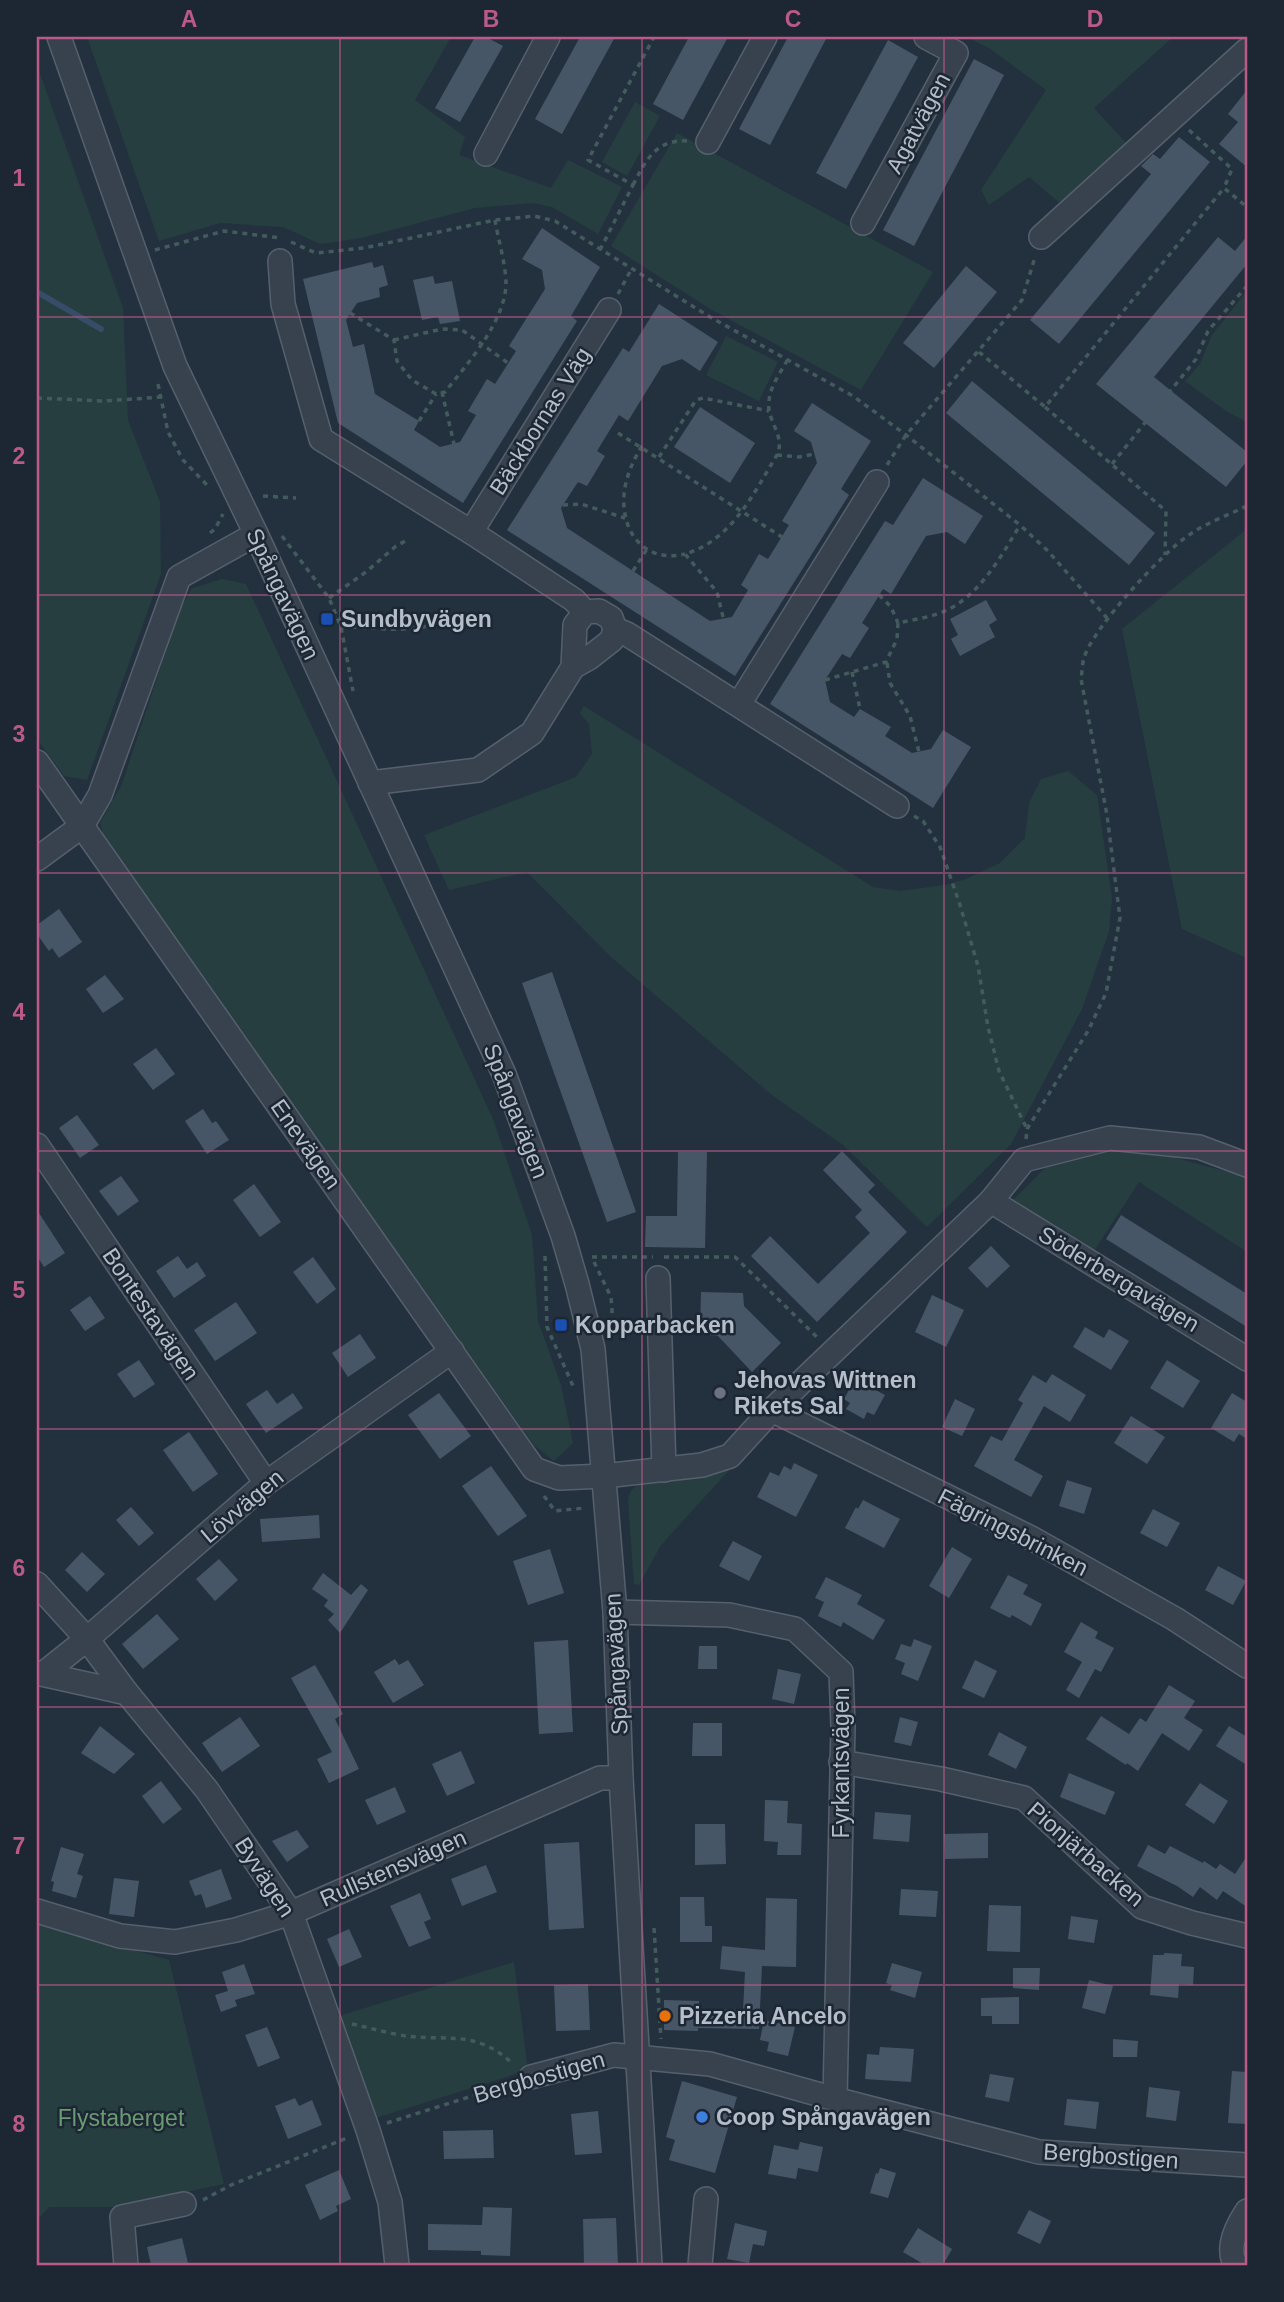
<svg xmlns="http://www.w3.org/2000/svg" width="1284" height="2302" viewBox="0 0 1284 2302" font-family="Arial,sans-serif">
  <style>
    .green { fill: #263e40 }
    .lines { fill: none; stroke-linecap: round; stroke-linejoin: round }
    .stream { stroke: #374d67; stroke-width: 6 }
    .building { fill: #475666 }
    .minor-casing { stroke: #56606d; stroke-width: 26 }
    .path { stroke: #445b5d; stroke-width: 3.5; stroke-dasharray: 5 5; stroke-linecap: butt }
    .minor { stroke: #38424f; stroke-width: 23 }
    .grid { fill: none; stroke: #bc5a87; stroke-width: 2; stroke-opacity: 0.55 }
    .transit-dot { fill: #1a4fb4; stroke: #1d2734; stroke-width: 2.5 }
    .worship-dot { fill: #6b7280; stroke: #1d2734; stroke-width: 2.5 }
    .food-dot { fill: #e8710a; stroke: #1d2734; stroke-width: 2.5 }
    .shop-dot { fill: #3f7fe0; stroke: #1d2734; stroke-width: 2.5 }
    .labels { text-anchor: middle; stroke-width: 5; stroke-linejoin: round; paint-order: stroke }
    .street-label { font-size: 23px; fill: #b4bdca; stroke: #1d2734 }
    .poi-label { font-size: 23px; font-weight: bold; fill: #b4bdca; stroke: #1d2734; text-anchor: start }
    .park-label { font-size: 23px; fill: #6a9c73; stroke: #1d2734 }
    .neatline { fill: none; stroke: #bc5a87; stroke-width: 2.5 }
    .grid-label { font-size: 23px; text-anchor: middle; font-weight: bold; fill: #bc5a87 }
  </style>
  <rect width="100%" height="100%" fill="#23313f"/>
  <g class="green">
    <polygon points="87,37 451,37 415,100 465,137 459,155 551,188 568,160 622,187 598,234 552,207 533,203 475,208 361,238 320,244 283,227 220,223 159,241"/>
    <polygon points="966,37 1173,37 1094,108 1127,144 1061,204 1029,177 989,205 981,190 1046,90 989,48"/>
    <polygon points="37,65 123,308 128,420 160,502 161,574 87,780 64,776 37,739"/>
    <polygon points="635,102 660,116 627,176 602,162"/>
    <polygon points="677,133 933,272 861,390 712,310 611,246"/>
    <polygon points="1247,291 1247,422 1226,411 1185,381 1200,364 1212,335"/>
    <polygon points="726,336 778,362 759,401 706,375"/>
    <polygon points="1247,529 1247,958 1182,929 1122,629"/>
    <polygon points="222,579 246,584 493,1119 532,1235 538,1321 561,1385 573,1443 554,1461 534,1445 107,848 100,823 122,784 179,612 192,588"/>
    <polygon points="584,706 873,887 900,891 944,885 964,880 1000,863 1025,838 1029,803 1041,779 1068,771 1097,795 1112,898 1109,931 1082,1009 1011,1144 927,1227 843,1145 773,1096 612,958 527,872 449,890 424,835 576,777 592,754 589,724 580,713"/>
    <polygon points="1135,1147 1247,1177 1247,1252 1139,1182 1094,1251 1013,1200 1052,1161"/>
    <path d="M730 1469 661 1545 639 1585 634 1584 628 1501C629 1492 632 1488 640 1484L700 1477Z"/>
    <polygon points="37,1923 169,1960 224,2184 113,2207 49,2207 37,2220"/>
    <polygon points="514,1962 528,2070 376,2118 339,2016"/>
  </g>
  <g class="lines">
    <polyline class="stream" points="37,292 101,329"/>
  </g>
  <g class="building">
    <polygon points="475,37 486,37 503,46 460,122 435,108"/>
    <polygon points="580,37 615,37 562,134 535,119"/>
    <polygon points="689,37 728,37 683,120 653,104"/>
    <polygon points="788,37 827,37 770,145 739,129"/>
    <polygon points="888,40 918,57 846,189 816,173"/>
    <polygon points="974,59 1004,75 914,246 883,230"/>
    <polygon points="1247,90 1247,167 1219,144 1238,122 1228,114"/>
    <polygon points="1179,137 1210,162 1059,344 1030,320 1151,174 1141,166 1153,154 1160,159"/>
    <polygon points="542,228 600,267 571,316 577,321 463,503 338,423 303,279 372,262 374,268 383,265 388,285 379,288 380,297 357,303 346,320 353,347 364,344 375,394 419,421 414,430 440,447 460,442 476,415 468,411 487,379 495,384 516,351 509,346 545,289 542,270 522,259"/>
    <polygon points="1247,236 1247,264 1154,377 1247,452 1247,461 1226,487 1096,384 1218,237 1235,251"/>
    <polygon points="966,266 997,292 934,368 903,343"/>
    <polygon points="433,276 435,284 452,281 460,321 440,324 438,317 422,320 413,280"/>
    <polygon points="659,304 718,342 700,371 682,359 662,366 628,421 619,415 597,451 605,456 587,486 578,482 561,508 567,528 633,571 710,621 732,617 748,590 741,585 759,554 768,559 789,525 782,521 817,463 811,442 794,431 812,403 871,441 841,489 849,495 735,676 507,530 623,348 629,352"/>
    <polygon points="972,381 1155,533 1129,565 946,413"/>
    <polygon points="700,407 755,443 730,483 674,447"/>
    <polygon points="923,478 983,516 965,544 947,532 926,536 891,594 883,589 862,623 869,628 850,658 842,654 825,680 830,702 854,717 860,709 891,727 885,736 912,753 931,749 943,730 971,747 933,808 770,704 885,521 893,525"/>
    <polygon points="986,600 997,620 989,625 995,637 960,656 951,639 958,635 950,619"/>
    <polygon points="59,909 82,942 59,958 52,948 49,951 37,934 37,925"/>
    <polygon points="552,972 636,1212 607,1222 522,983"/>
    <polygon points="105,975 124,999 103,1013 86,989"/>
    <polygon points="156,1048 175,1074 153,1090 133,1064"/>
    <polygon points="203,1109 212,1123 216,1121 229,1140 207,1154 185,1121"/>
    <polygon points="77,1115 99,1145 80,1158 59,1128"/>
    <polygon points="842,1151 875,1185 868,1192 907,1232 817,1322 751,1256 770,1236 818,1284 870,1233 855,1217 862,1210 823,1170"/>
    <polygon points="678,1152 707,1152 705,1248 645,1247 646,1216 677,1216"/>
    <polygon points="121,1176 139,1201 118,1216 99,1191"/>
    <polygon points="254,1184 281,1222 260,1237 233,1200"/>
    <polygon points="37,1210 65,1253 44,1267 37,1256"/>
    <polygon points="1121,1215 1247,1294 1247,1327 1106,1239"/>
    <polygon points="991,1246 1010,1266 987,1288 968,1268"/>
    <polygon points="178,1256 187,1269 197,1262 206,1276 174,1298 156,1271"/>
    <polygon points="313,1257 336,1289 317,1304 293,1272"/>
    <polygon points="701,1292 743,1293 744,1306 781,1343 752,1372 718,1336 700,1334"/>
    <polygon points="932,1295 964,1310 946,1347 915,1332"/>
    <polygon points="90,1296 105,1318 85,1331 70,1310"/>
    <polygon points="236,1302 257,1333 215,1361 194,1330"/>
    <polygon points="1085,1327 1104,1338 1109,1329 1129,1341 1111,1370 1073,1347"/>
    <polygon points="360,1334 376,1358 348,1377 332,1353"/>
    <polygon points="139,1360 155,1384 134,1398 117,1374"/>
    <polygon points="1167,1360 1200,1381 1183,1408 1150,1388"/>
    <polygon points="1052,1374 1086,1395 1070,1422 1044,1406 1014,1460 1043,1476 1031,1497 974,1466 991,1436 1002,1441 1023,1403 1018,1400 1033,1375 1046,1383"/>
    <polygon points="855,1379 885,1395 874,1415 867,1412 864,1419 846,1409 850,1403 844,1399"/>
    <polygon points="267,1390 277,1404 293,1393 303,1408 266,1433 246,1404"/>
    <polygon points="439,1393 471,1436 440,1459 408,1415"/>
    <polygon points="1232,1393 1247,1402 1247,1439 1239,1434 1234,1442 1211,1428"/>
    <polygon points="955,1399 975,1409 962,1436 942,1427"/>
    <polygon points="1131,1416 1165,1437 1147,1464 1114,1443"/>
    <polygon points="189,1432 218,1474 193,1492 163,1450"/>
    <polygon points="794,1463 818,1475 796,1517 757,1497 770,1472 779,1476 784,1466 791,1470"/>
    <polygon points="491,1466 527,1516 498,1536 462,1486"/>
    <polygon points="1067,1480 1092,1488 1084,1514 1059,1506"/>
    <polygon points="863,1500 900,1519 884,1548 845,1528 856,1507 858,1509"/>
    <polygon points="131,1507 154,1533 139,1546 116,1520"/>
    <polygon points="1153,1509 1180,1523 1167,1547 1140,1533"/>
    <polygon points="319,1515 320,1538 262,1542 260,1519"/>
    <polygon points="733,1541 762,1556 749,1581 719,1566"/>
    <polygon points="952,1547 972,1559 949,1598 929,1586"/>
    <polygon points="550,1549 564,1593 528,1605 513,1561"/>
    <polygon points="82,1552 105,1574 87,1592 65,1570"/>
    <polygon points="219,1559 238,1580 215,1601 196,1579"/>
    <polygon points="1218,1566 1246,1581 1233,1605 1205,1590"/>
    <polygon points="323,1573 351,1595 361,1584 368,1590 340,1633 328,1620 334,1614 324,1606 328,1600 312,1589"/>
    <polygon points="1008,1575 1028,1585 1023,1594 1042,1604 1031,1626 1012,1615 1010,1618 990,1608"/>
    <polygon points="826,1577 862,1595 857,1604 885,1620 873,1640 843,1622 841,1627 818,1616 824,1602 815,1598"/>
    <polygon points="157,1614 179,1639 143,1669 122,1644"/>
    <polygon points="1081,1622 1098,1632 1095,1638 1114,1648 1101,1672 1095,1669 1079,1698 1066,1690 1082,1662 1064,1652"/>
    <polygon points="914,1639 932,1646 918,1681 901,1674 905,1663 895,1659 901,1644 911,1647"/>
    <polygon points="568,1640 573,1732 539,1734 534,1642"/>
    <polygon points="699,1646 717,1646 717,1669 698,1669"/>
    <polygon points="395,1659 399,1665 408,1660 424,1685 393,1703 374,1672"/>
    <polygon points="975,1660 997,1671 984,1698 962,1688"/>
    <polygon points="315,1665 343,1714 335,1719 359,1769 329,1783 317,1759 332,1752 291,1678"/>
    <polygon points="778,1669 801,1674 794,1704 772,1699"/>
    <polygon points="1169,1685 1195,1701 1184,1718 1203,1730 1189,1751 1162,1733 1138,1771 1127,1763 1126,1765 1086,1739 1101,1716 1129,1734 1140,1718 1146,1722"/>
    <polygon points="240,1717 260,1746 222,1772 202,1743"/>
    <polygon points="900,1717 918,1722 911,1746 894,1742"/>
    <polygon points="693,1723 722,1723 722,1756 692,1756"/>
    <polygon points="100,1726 135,1754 114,1774 81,1753"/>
    <polygon points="1229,1726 1247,1737 1247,1765 1216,1746"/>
    <polygon points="999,1732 1027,1747 1016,1769 988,1755"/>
    <polygon points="461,1751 475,1783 447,1796 432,1764"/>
    <polygon points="1069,1773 1115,1792 1105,1815 1060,1797"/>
    <polygon points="161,1781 182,1809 163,1824 142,1796"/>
    <polygon points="1200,1783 1228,1801 1214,1824 1185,1805"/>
    <polygon points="395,1787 406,1812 377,1825 365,1800"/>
    <polygon points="765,1800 788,1801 787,1823 802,1824 801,1855 777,1855 778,1842 764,1841"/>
    <polygon points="875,1812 911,1815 909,1842 873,1839"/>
    <polygon points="695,1824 725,1824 726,1864 695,1865"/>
    <polygon points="297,1830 309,1847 287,1862 272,1841"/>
    <polygon points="988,1833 988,1858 945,1859 944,1834"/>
    <polygon points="579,1842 584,1928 549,1930 544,1844"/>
    <polygon points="1148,1845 1165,1854 1170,1846 1203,1863 1204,1861 1216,1869 1220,1864 1235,1874 1247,1856 1247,1907 1223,1891 1217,1900 1200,1887 1193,1897 1177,1886 1137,1866"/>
    <polygon points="61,1847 84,1854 77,1874 83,1876 76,1898 52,1891 54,1882 51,1881"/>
    <polygon points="486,1865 497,1892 462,1906 451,1879"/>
    <polygon points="221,1869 232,1899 206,1908 201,1894 195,1896 189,1881"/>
    <polygon points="114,1878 139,1881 134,1917 109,1914"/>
    <polygon points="901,1889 938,1891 936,1917 899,1915"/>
    <polygon points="420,1893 431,1919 424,1922 431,1938 409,1947 390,1906"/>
    <polygon points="680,1897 704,1897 705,1926 712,1926 712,1942 680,1942"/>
    <polygon points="766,1898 797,1899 796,1967 762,1966 759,2029 698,2028 698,2031 664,2030 664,2000 699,2001 699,2009 743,2010 745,1972 720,1969 722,1946 765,1950"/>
    <polygon points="989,1905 1021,1906 1020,1952 987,1951"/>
    <polygon points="1071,1916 1098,1920 1094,1943 1068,1939"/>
    <polygon points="349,1929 362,1957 339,1967 327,1939"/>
    <polygon points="1164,1953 1182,1954 1181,1966 1194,1967 1193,1985 1179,1984 1178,1998 1150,1995 1153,1955 1164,1955"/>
    <polygon points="892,1963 922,1972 915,1998 890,1990 892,1985 886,1983"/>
    <polygon points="244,1964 255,1994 235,2000 237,2006 221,2012 215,1995 228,1991 222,1972"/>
    <polygon points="1013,1968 1040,1968 1039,1990 1013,1988"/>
    <polygon points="1089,1980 1113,1986 1105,2014 1082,2008"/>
    <polygon points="588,1984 590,2030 556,2031 554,1985"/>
    <polygon points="1019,1997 1019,2024 992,2024 992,2016 981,2016 981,1998"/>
    <polygon points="764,2020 795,2027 788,2056 767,2051 769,2042 760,2040"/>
    <polygon points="267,2027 280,2058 258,2067 245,2035"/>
    <polygon points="1113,2039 1138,2041 1137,2057 1113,2057"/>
    <polygon points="880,2047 914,2049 911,2082 865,2079 867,2054 879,2055"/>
    <polygon points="1232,2071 1247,2072 1247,2124 1228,2123"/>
    <polygon points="990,2074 1014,2078 1009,2102 985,2097"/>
    <polygon points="682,2081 737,2097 715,2173 669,2160 675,2140 666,2137"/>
    <polygon points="1149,2087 1180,2091 1176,2121 1146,2117"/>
    <polygon points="295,2098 299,2106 312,2100 322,2125 288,2139 275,2106"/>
    <polygon points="1067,2099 1099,2102 1096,2129 1064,2125"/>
    <polygon points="598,2111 602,2153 575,2155 571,2114"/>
    <polygon points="493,2130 494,2158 444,2159 443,2131"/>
    <polygon points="800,2142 823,2147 818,2172 798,2168 796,2179 768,2174 774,2145 798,2150"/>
    <polygon points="880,2168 896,2173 888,2198 870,2193 876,2173 878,2174"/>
    <polygon points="339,2170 351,2199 336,2206 338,2211 320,2220 305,2185"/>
    <polygon points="483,2207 512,2208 510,2256 481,2255 481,2251 428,2250 428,2224 482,2225"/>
    <polygon points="1029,2210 1051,2221 1040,2244 1017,2233"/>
    <polygon points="616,2218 618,2265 584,2265 583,2219"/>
    <polygon points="735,2223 767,2231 764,2246 753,2244 749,2263 727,2259"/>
    <polygon points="918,2228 952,2249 943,2265 925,2265 903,2252"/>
    <polygon points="182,2238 188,2263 178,2265 151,2265 147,2247"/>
  </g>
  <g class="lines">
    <g class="minor-casing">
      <g id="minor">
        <polyline points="59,37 175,366 256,534 504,1074 563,1236 577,1284 593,1349 615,1612 621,1778 650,2265"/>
        <polyline points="708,142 765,37"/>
        <polyline points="486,154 548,37"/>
        <polyline points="863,223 956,53 926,37"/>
        <polyline points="1041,237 1247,50"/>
        <polyline points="280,261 283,304 321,439 471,532 574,600 585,612"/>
        <polyline points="471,532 609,310"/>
        <polyline points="615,629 627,634 897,806"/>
        <polyline points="739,704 877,482"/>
        <polyline points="37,762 534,1469 559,1478 604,1476 702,1465 730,1456 772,1410 991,1201 1024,1160 1110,1138 1199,1147 1247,1165"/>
        <polyline points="370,783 478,770 532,733 573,667 589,658 612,640 615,629 611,618 599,611 585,612 575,625 573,667"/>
        <polyline points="37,859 82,826 100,795 179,577 256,534"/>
        <polyline points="37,1145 266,1483"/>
        <polyline points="991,1201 1247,1359"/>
        <polyline points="658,1278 664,1470"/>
        <polyline points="772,1410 1033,1539 1175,1619 1247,1666"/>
        <polyline points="37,1584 87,1639 127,1693 207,1790 291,1913 368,2130 390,2202 397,2265"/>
        <polyline points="615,1612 729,1615 795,1629 841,1672 843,1726 835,2099"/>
        <polyline points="37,1673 127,1693"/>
        <polyline points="43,1674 87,1639 266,1483 452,1351"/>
        <polyline points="841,1762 941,1779 1024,1798 1142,1907 1192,1923 1247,1936"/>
        <polyline points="37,1911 120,1936 175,1942 236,1930 291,1913 600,1778 621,1778"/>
        <polyline points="531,2077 614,2055 710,2064 835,2099 1039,2152 1247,2165"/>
        <polyline points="126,2265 122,2217 184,2204"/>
        <polyline points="700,2265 706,2199"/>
        <path d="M1236 2265C1225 2248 1237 2226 1247 2211"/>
      </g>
    </g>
    <g class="path">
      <polyline points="1189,130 1232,169 1224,188"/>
      <path d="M633 185C646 160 656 139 688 141"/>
      <polyline points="291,242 316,253 364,248 495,220 534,216 555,221 710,317 853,396 906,435 1020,525 1048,551 1107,618"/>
      <polyline points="155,250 224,231 281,238"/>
      <polyline points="600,250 633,185 588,160 654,37"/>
      <polyline points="618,294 632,268"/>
      <path d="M350 313 394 340 397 361 412 380 436 394 445 392C467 364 505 322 506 284 506 265 498 239 495 220"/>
      <polyline points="394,340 442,329 462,330 508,363"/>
      <polyline points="979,352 1045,407 1224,188 1247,207"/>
      <polyline points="158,384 168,432 183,460 207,485"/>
      <polyline points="442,392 454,444"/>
      <polyline points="37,398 104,401 162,397"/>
      <polyline points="1045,407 1166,511 1165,555"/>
      <polyline points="419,421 436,394"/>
      <polyline points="618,433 782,537"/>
      <path d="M642 446C634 459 628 472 625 487 618 527 641 564 685 554"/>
      <polyline points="777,455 799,457 814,454"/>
      <polyline points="659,457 696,400 703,398 769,411"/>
      <polyline points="1112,464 1196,359 1208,331 1247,286"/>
      <polyline points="887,465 906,435 1022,300 1035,257"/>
      <polyline points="263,496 296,498"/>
      <polyline points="563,505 581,504 625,518"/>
      <polyline points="210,533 215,529 223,514"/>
      <polyline points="282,536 329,598 341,627 353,691"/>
      <polyline points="633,571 647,549"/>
      <polyline points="879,595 891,607 898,623"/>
      <polyline points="329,598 366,572 396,546 409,539"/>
      <path d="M723 617 717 592 685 554C732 540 753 494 777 455 786 435 766 421 769 401 770 386 781 372 788 359"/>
      <path d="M341 627C357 627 371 628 386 629 413 631 442 623 469 618"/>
      <polyline points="887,663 890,683 910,716 919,752"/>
      <polyline points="852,672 860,709"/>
      <path d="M825 680 886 662 897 639 898 623C916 619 935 617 951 608 982 591 1002 555 1020 525"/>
      <polyline points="914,816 923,821 940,847 960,905 978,966 988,1027 999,1071 1027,1129"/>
      <path d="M1026 1139 1027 1129 1088 1031 1106 993 1120 918 1107 815 1081 679C1082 673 1082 665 1084 658 1092 629 1163 552 1189 535 1206 523 1228 515 1247 506"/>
      <polyline points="545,1256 547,1327 573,1386"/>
      <polyline points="592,1257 653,1257"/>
      <polyline points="664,1257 735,1257 819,1339"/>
      <polyline points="594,1262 611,1297 614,1337"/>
      <polyline points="544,1496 555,1511 585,1508"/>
      <polyline points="654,1928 661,2039"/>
      <path d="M352 2024C366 2027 380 2031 395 2034 442 2044 473 2026 513 2064"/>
      <polyline points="387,2123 513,2083"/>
      <polyline points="203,2200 231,2185 347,2138"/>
    </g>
    <use href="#minor" class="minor"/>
  </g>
  <path class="grid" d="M340 37V2265M642 37V2265M944 37V2265M37 317H1247M37 595H1247M37 873H1247M37 1151H1247M37 1429H1247M37 1707H1247M37 1985H1247"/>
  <g class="transit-dot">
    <rect x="320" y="612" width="14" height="14" rx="3.5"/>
    <rect x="554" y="1318" width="14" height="14" rx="3.5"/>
  </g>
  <circle class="worship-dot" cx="720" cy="1393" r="7"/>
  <circle class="food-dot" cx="665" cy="2016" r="7"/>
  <circle class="shop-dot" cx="702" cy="2117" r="7"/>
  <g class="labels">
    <g class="street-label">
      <text transform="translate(918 123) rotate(-62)" y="8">Agatvägen</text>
      <text transform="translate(540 421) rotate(-58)" y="8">Bäckbornas Väg</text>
      <text transform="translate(283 594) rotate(65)" y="8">Spångavägen</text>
      <text transform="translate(516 1111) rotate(69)" y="8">Spångavägen</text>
      <text transform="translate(306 1144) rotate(55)" y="8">Enevägen</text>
      <text transform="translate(1119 1279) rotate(31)" y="8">Söderbergavägen</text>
      <text transform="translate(151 1314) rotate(56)" y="8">Bontestavägen</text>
      <text transform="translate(242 1506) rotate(-40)" y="8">Lövvägen</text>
      <text transform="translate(1013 1532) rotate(27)" y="8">Fägringsbrinken</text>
      <text transform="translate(616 1664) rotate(-93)" y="8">Spångavägen</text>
      <text transform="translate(841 1763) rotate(-90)" y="8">Fyrkantsvägen</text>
      <text transform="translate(1086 1854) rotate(41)" y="8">Pionjärbacken</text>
      <text transform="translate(393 1868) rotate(-24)" y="8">Rullstensvägen</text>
      <text transform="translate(265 1877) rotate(57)" y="8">Byvägen</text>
      <text transform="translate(539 2077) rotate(-16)" y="8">Bergbostigen</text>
      <text transform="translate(1111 2156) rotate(4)" y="8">Bergbostigen</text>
    </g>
    <g class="poi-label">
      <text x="341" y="627">Sundbyvägen</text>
      <text x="575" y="1333">Kopparbacken</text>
      <text x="734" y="1388">Jehovas Wittnen<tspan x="734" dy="26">Rikets Sal</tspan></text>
      <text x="679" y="2024">Pizzeria Ancelo</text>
      <text x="716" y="2125">Coop Spångavägen</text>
    </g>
    <g class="park-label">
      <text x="121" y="2126">Flystaberget</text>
    </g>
  </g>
  <rect width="1284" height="2302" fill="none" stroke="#1d2734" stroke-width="77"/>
  <rect x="38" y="38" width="1208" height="2226" class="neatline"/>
  <g class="grid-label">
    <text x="189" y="27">A</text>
    <text x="491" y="27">B</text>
    <text x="793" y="27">C</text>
    <text x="1095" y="27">D</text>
    <text x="19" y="186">1</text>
    <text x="19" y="464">2</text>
    <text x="19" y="742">3</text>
    <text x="19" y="1020">4</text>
    <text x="19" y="1298">5</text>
    <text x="19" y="1576">6</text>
    <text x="19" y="1854">7</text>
    <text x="19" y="2132">8</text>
  </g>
</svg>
